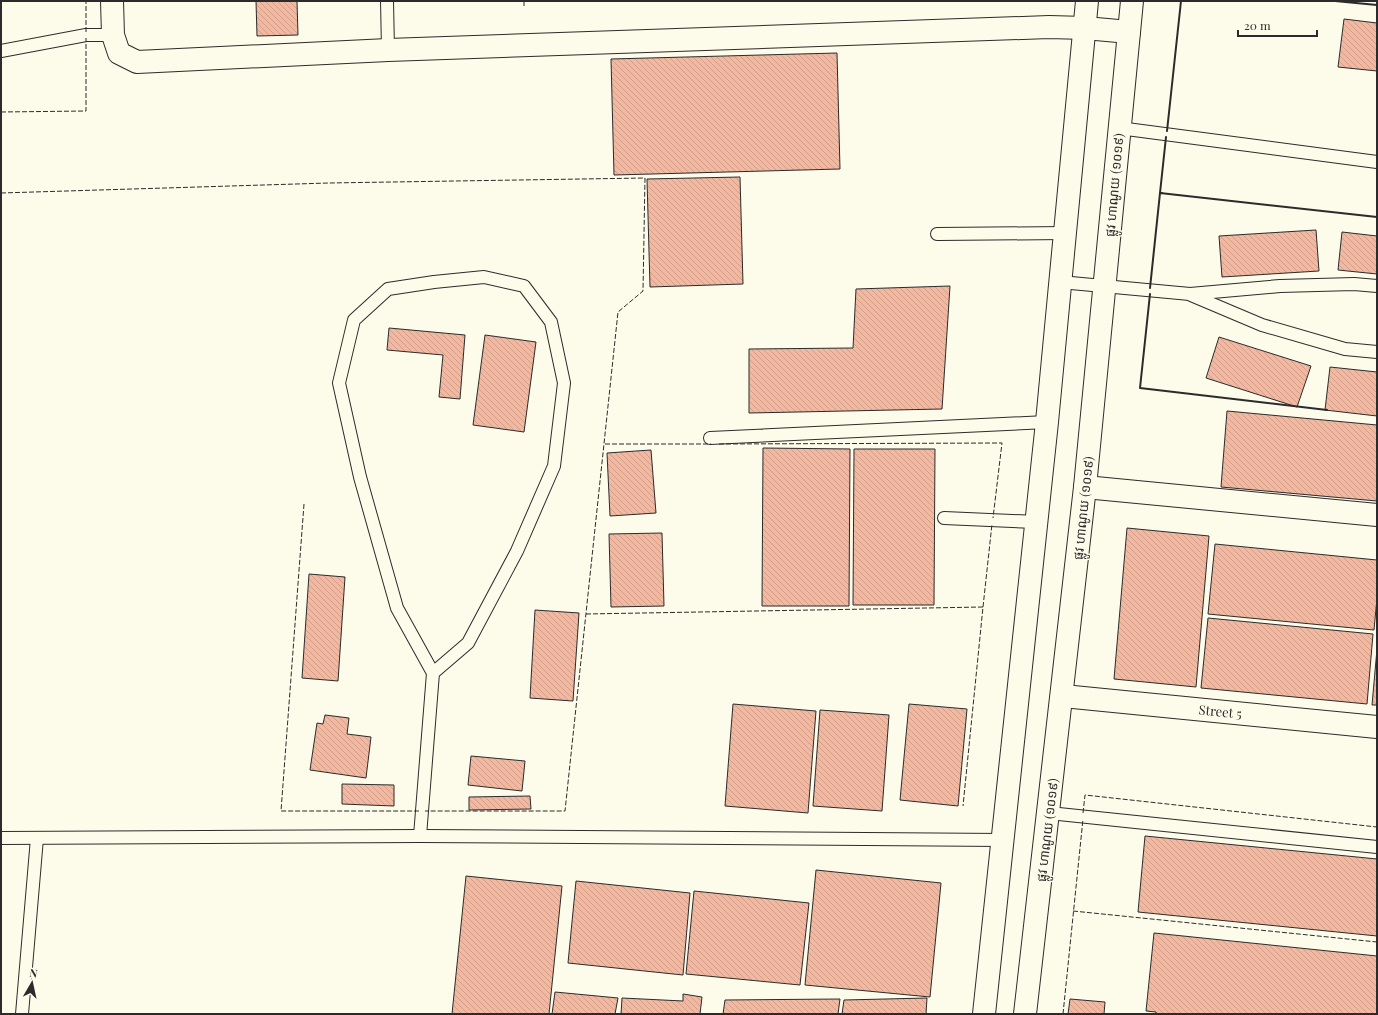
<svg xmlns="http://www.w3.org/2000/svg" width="1378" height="1015" viewBox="0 0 1378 1015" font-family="'Playfair Display','Noto Sans Khmer',serif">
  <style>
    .building { fill: url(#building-back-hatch); stroke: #2b2b2b }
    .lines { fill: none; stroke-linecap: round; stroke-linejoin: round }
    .lane-casing { stroke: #2b2b2b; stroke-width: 14 }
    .street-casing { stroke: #2b2b2b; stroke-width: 24 }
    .primary-casing { stroke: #2b2b2b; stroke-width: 24 }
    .lane { stroke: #fdfbea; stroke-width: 12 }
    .street { stroke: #fdfbea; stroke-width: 22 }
    .primary { stroke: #fdfbea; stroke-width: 22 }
    .fence { stroke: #2b2b2b; stroke-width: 1; stroke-dasharray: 5 2; stroke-linecap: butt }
    .wall { stroke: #2b2b2b; stroke-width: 2 }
    .labels { text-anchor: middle; stroke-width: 3; stroke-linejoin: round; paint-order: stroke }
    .street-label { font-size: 13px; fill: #2b2b2b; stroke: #fdfbea }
  </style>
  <defs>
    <pattern id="building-back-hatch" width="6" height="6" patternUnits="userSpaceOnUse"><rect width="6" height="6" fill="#f2b8a0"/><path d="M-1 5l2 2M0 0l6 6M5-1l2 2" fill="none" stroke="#d09e8a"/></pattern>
  </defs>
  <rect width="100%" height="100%" fill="#fdfbea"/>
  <g class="building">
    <polygon points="256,1 297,1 298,35 257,36"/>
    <polygon points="1344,19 1377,23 1377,71 1338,67"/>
    <polygon points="837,53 840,169 614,175 611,59"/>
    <polygon points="740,177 743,284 650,287 647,179"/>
    <polygon points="1316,230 1319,271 1222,277 1219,236"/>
    <polygon points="1342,232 1377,236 1377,274 1338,270"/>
    <polygon points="950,286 942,409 749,413 749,349 853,348 856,289"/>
    <polygon points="389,328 465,335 460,399 439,397 443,355 387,350"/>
    <polygon points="485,335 536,342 524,432 473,425"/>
    <polygon points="1219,337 1311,366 1297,407 1206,378"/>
    <polygon points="1330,367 1377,372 1377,416 1325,410"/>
    <polygon points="1227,411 1377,425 1377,501 1221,487"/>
    <polygon points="763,448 850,449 849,606 762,606"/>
    <polygon points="854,449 935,449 934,605 853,605"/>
    <polygon points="651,450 656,513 610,516 607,453"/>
    <polygon points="1127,528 1209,536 1196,687 1114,679"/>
    <polygon points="662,533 664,606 611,607 609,534"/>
    <polygon points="1215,544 1377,560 1377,598 1374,630 1208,614"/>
    <polygon points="309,574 345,577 338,681 302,678"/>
    <polygon points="535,610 579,613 573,701 530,698"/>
    <polygon points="1208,618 1373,634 1367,704 1201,688"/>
    <polygon points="1377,649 1377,705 1372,705"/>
    <polygon points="733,704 816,711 808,813 725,806"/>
    <polygon points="909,704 967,709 958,806 900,800"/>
    <polygon points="820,710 889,715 882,811 813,806"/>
    <polygon points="325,715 349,718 347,734 371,737 366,778 310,770 317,723 323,724"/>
    <polygon points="471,756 525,761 522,791 468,785"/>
    <polygon points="342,784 394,785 394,806 342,804"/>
    <polygon points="530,796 531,809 469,810 469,797"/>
    <polygon points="1145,836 1377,859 1377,936 1138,912"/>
    <polygon points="816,870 941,883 930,997 805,985"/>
    <polygon points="466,876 562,886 549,1014 452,1014"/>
    <polygon points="576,881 690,893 683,975 568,963"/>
    <polygon points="694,891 809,903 800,985 686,974"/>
    <polygon points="1154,933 1377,956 1377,1014 1156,1014 1156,1012 1146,1011"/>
    <polygon points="555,992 618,998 615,1014 552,1014"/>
    <polygon points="683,994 702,997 700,1014 621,1014 622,998 683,1001"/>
    <polygon points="927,998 926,1014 842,1014 844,1000"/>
    <polygon points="840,999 838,1014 723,1014 725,1000"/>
    <polygon points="1070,999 1105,1002 1104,1014 1068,1014"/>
  </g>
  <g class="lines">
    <g class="lane-casing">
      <g id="lane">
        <polyline points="387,1 388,50"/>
        <polyline points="1,51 86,35 113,35"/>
        <polyline points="1119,128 1377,162"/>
        <polyline points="937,234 1065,233"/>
        <polyline points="1060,282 1190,294 1280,286 1354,284 1377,286"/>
        <polyline points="1191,295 1262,325 1345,349 1377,352"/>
        <polyline points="710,438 1047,422"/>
        <polyline points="944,518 1036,522"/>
        <polyline points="1049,813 1377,847"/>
        <polyline points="420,836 433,673 397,608 360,477 339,383 354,320 388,289 434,282 484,277 524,286 551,322 564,383 554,466 517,551 468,643 433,673"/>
        <polyline points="1,838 420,836 1003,840"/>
        <polyline points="22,1014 37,838"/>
      </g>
    </g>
    <g class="street-casing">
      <g id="street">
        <polyline points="112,1 113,35 119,53 137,62 388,50 1049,27 1085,28 1129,32"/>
        <polyline points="1085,487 1377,515"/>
        <path id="s1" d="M1063 696 1377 727"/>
      </g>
    </g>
    <g class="primary-casing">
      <g id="primary">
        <polyline points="984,1014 1047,422 1087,1"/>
        <polyline points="1025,1014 1085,487 1132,1"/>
      </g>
    </g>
    <use href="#lane" class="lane"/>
    <use href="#street" class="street"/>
    <use href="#primary" class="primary"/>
    <g class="fence">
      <polyline points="524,1 524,8"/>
      <polyline points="86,32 86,1"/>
      <polyline points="1,112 86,111 86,38"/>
      <polyline points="1,193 329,183 645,178 643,291 618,312 565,811 425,811"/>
      <polyline points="605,444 711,444"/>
      <polyline points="719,444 1002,443 993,518"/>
      <polyline points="304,504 281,811 419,811"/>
      <polyline points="983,607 992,524"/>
      <polyline points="586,614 983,607 963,806"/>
      <polyline points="1083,813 1085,795 1377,827"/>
      <polyline points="1073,911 1377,942"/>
      <polyline points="1063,1014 1083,819"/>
    </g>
    <g class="wall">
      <polyline points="1335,1 1377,5"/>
      <polyline points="1167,131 1181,1"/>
      <polyline points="1162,193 1160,193 1166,137"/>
      <polyline points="1150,288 1160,193 1377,217"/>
      <polyline points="1150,294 1140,388 1327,410"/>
    </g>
  </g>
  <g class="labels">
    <g class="street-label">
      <text transform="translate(1114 185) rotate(-85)" y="5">ផ្លូវ ហាណូយ (១០១៩)</text>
      <text transform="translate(1083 508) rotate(-84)" y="5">ផ្លូវ ហាណូយ (១០១៩)</text>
      <text dy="5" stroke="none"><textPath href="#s1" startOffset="158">Street 5</textPath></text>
      <text transform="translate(1047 830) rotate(-83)" y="5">ផ្លូវ ហាណូយ (១០១៩)</text>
    </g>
  </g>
  <rect width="1378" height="1015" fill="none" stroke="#2b2b2b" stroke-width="4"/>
  <g transform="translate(32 983) rotate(9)" stroke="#fdfbea" stroke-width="3" paint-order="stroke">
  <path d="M0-3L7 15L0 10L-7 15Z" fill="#2b2b2b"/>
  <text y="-6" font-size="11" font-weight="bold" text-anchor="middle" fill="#2b2b2b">N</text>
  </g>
  <path d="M1238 30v6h79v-6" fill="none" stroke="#2b2b2b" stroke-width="2"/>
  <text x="1244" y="30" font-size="12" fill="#2b2b2b" stroke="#fdfbea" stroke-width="3" paint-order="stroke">20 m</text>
</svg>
